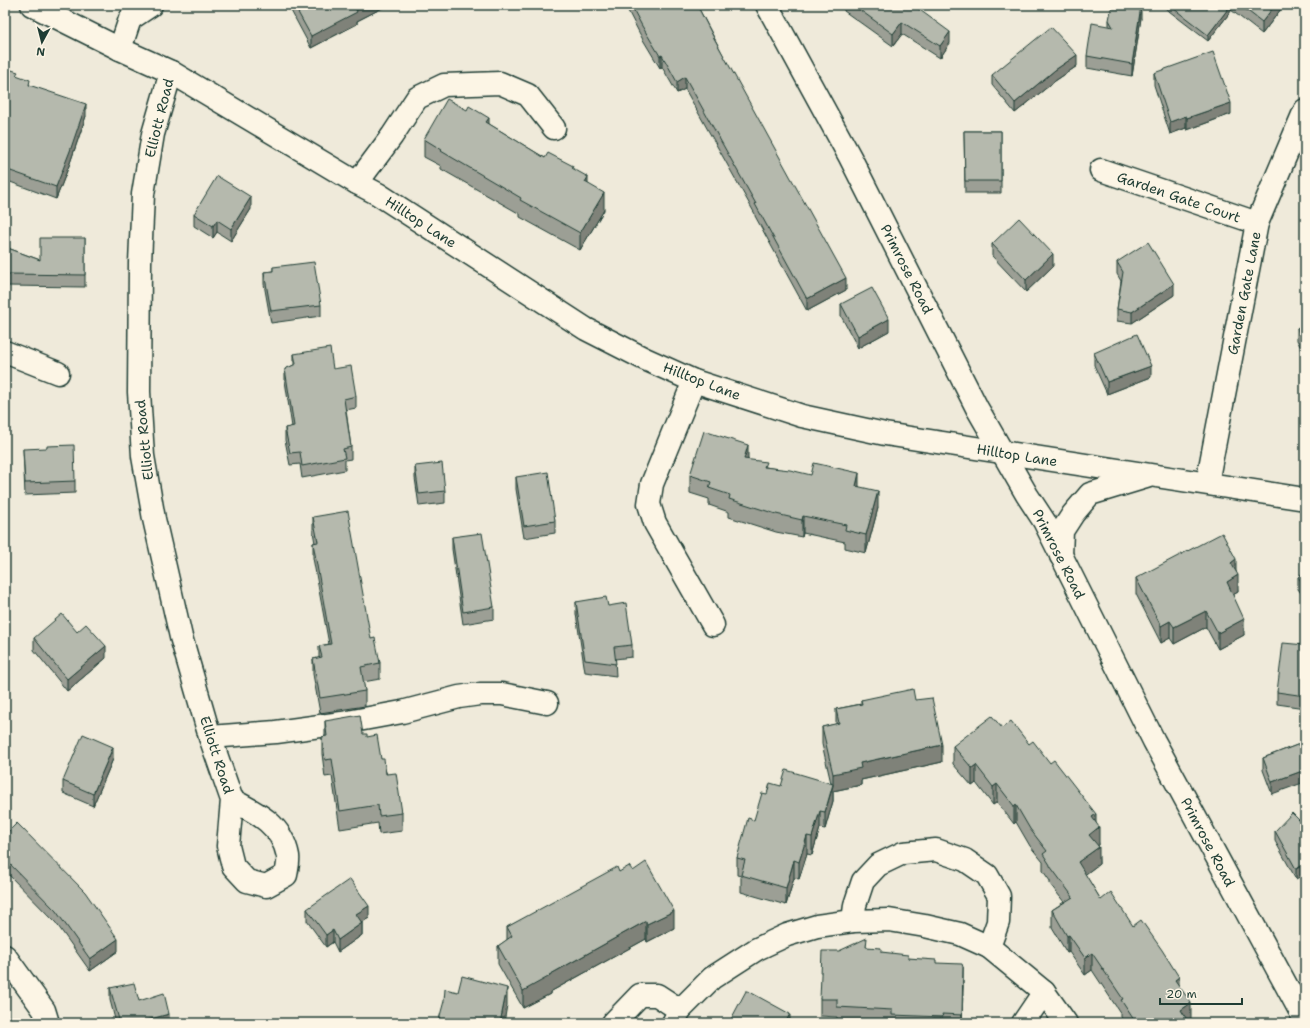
<svg xmlns="http://www.w3.org/2000/svg" width="1310" height="1028" viewBox="0 0 1310 1028" font-family="'Shantell Sans',sans-serif">
  <style>
    .lines { fill: none; stroke-linecap: round; stroke-linejoin: round }
    .minor-casing { stroke: #1f3d34; stroke-width: 25 }
    .minor { stroke: #fcf5e5; stroke-width: 22 }
    .wall { fill: #9c9f95; stroke: #1f3d34 }
    .shaded-wall { fill: #7f8279; stroke: #1f3d34 }
    .building { fill: #b5b9ad; stroke: #1f3d34 }
    .labels { text-anchor: middle; stroke-width: 3.5; stroke-linejoin: round; paint-order: stroke }
    .street-label { font-size: 14px; fill: #1f3d34; stroke: #fcf5e5 }
  </style>
  <rect width="100%" height="100%" fill="#efeada"/>
  <filter id="ink" filterUnits="userSpaceOnUse"><feTurbulence type="fractalNoise" baseFrequency=".025" numOctaves="2"/><feDisplacementMap in="SourceGraphic" scale="8" xChannelSelector="R" yChannelSelector="G"/><feConvolveMatrix kernelMatrix="1 2 1 2 8 2 1 2 1" color-interpolation-filters="sRGB"/></filter>
  <g filter="url(#ink)">
    <g class="lines">
      <g class="minor-casing">
        <g id="minor">
          <polyline points="32,5 120,49 171,72 357,183 378,194 586,329 645,359 694,381 802,416 885,434 1305,499"/>
          <polyline points="767,5 850,157 977,408 1027,495 1044,521 1154,741 1305,1020"/>
          <polyline points="120,49 130,19 151,5"/>
          <path d="M171 72 153 134 143 194 140 263 139 392 143 456 154 519 181 637 210 737 232 800 228 846 233 866 247 881 266 886 286 875C287 869 289 862 288 856 282 825 258 813 232 800"/>
          <polyline points="1101,170 1257,223"/>
          <polyline points="357,183 392,136 417,98 444,85 500,83 528,95 554,128"/>
          <polyline points="5,352 58,373"/>
          <polyline points="694,381 652,484 649,504 655,523 713,625"/>
          <polyline points="1207,483 1257,223 1305,110"/>
          <polyline points="1061,556 1062,531 1073,514 1090,494 1146,477"/>
          <polyline points="210,737 276,732 342,723 402,712 459,697 480,694 502,694 547,703"/>
          <polyline points="853,921 855,905 863,881 878,865 903,853 936,850 965,860 987,875 999,896 998,922 989,947"/>
          <polyline points="5,956 44,1010 48,1023"/>
          <polyline points="613,1023 640,995 657,995 680,1010"/>
          <polyline points="673,1023 680,1010 712,978 757,949 787,935 817,926 853,921 889,920 925,926 960,934 989,947 1044,992 1066,1023"/>
          <polyline points="1023,1023 1044,992"/>
        </g>
      </g>
      <use href="#minor" class="minor"/>
    </g>
    <g class="wall">
      <polygon points="288,5 388,5 357,21 357,24 311,48"/>
      <polygon points="625,5 697,5 846,290 807,311 755,216 755,214 685,89 677,93 662,67 660,68 642,38"/>
      <polygon points="844,5 913,5 950,43 940,58 902,34 893,46 844,11"/>
      <polygon points="1165,5 1284,5 1262,34 1231,10 1231,11 1208,41 1165,8"/>
      <polygon points="1141,18 1132,76 1087,68 1087,56 1109,26 1109,20"/>
      <polygon points="1077,66 1055,81 1015,113 992,85 992,75"/>
      <polygon points="5,68 18,76 30,85 86,116 70,163 56,199 5,180"/>
      <polygon points="1154,73 1231,114 1187,130 1186,128 1170,134 1154,85"/>
      <polygon points="489,124 545,158 573,169 588,184 604,210 580,250 520,217 520,214 441,169 441,166 424,157 424,139"/>
      <polygon points="964,131 1001,131 1001,193 965,193"/>
      <polygon points="251,209 231,241 217,232 213,238 194,226 194,214"/>
      <polygon points="85,238 85,287 7,286 5,247 40,260"/>
      <polygon points="992,244 1053,266 1026,292 992,256"/>
      <polygon points="1117,262 1174,295 1132,323 1117,321 1117,309 1121,281 1117,274"/>
      <polygon points="273,267 321,305 321,316 271,323 264,284 264,272 273,271"/>
      <polygon points="841,304 889,331 858,348 841,316"/>
      <polygon points="1305,324 1305,356 1297,340 1297,328"/>
      <polygon points="1094,353 1151,377 1107,394 1094,365"/>
      <polygon points="294,354 333,369 356,396 356,408 346,410 351,447 351,459 345,460 345,470 302,478 300,464 290,465 285,440 285,428 292,427 285,381 285,369 294,365"/>
      <polygon points="23,449 75,481 75,493 25,495"/>
      <polygon points="748,460 766,467 859,486 878,508 866,553 845,548 845,542 803,533 802,537 776,532 729,517 729,512 709,505 709,499 690,493 690,475"/>
      <polygon points="415,466 445,491 445,503 419,506 415,478"/>
      <polygon points="516,477 555,521 555,533 524,538 516,489"/>
      <polygon points="313,517 371,639 380,663 380,679 363,682 365,691 365,706 320,713 313,674 313,659 319,658 319,646 329,644 313,558 313,543 315,543 313,532"/>
      <polygon points="452,537 494,607 494,619 463,624 452,549"/>
      <polygon points="1236,571 1238,592 1233,595 1244,635 1218,649 1206,627 1174,644 1170,638 1161,643 1136,594 1136,578"/>
      <polygon points="1305,571 1305,615 1302,611 1302,599 1304,597 1298,589 1298,577"/>
      <polygon points="576,602 608,606 632,645 632,657 615,659 616,676 585,672 576,614"/>
      <polygon points="77,632 106,658 67,691 34,650 34,638"/>
      <polygon points="1305,645 1305,708 1277,704 1277,692"/>
      <polygon points="861,700 915,700 942,762 861,780 861,785 833,791 833,801 825,829 820,828 812,855 807,854 799,879 794,878 786,905 741,892 741,876 737,875 737,858 767,794 781,786 831,783 822,744 822,727 836,724 836,709 861,704"/>
      <polygon points="325,721 363,734 367,737 381,759 402,813 402,831 379,834 378,823 340,829 332,776 325,777 322,754 322,737 325,736"/>
      <polygon points="1002,728 1029,744 1096,823 1099,845 1098,846 1099,864 1085,874 1101,900 1133,926 1179,985 1191,1020 1189,1022 1189,1023 1125,1023 1121,1017 1121,1014 1092,970 1085,975 1069,952 1067,953 1052,928 1052,910 1064,902 1050,884 1050,881 1043,871 1043,862 1030,846 1016,822 1014,824 997,802 993,805 976,783 972,786 953,764 953,746"/>
      <polygon points="1305,742 1272,794 1263,770 1263,758"/>
      <polygon points="113,759 93,806 63,793 63,781"/>
      <polygon points="1305,826 1296,879 1275,841 1275,831"/>
      <polygon points="5,835 118,951 90,971 56,923 5,871"/>
      <polygon points="633,871 674,928 647,942 646,939 550,992 550,994 523,1008 498,964 498,946 507,940 507,927 619,872"/>
      <polygon points="307,909 369,918 362,922 362,935 338,952 333,942 326,947 307,921"/>
      <polygon points="867,947 881,952 908,958 936,963 963,985 962,1023 837,1023 837,1017 820,1016 820,999 839,951"/>
      <polygon points="110,988 139,1001 169,1023 116,1023 110,1000"/>
    </g>
    <g class="shaded-wall">
      <polygon points="366,5 388,5 357,21 357,24 311,48 311,36"/>
      <polygon points="1231,5 1231,11 1208,41 1208,35"/>
      <polygon points="1275,5 1284,5 1262,34 1262,22"/>
      <polygon points="1141,6 1141,18 1132,76 1132,64"/>
      <polygon points="902,22 902,34 893,46 893,34"/>
      <polygon points="950,32 950,43 940,58 940,46"/>
      <polygon points="662,55 662,67 660,68 660,56"/>
      <polygon points="1077,55 1077,66 1055,81 1015,113 1015,103 1055,70"/>
      <polygon points="685,77 685,89 677,93 677,82"/>
      <polygon points="1231,103 1231,114 1187,130 1187,118"/>
      <polygon points="86,104 86,116 70,163 56,199 56,187"/>
      <polygon points="1186,116 1186,128 1170,134 1170,122"/>
      <polygon points="489,118 489,135 486,122"/>
      <polygon points="588,177 588,194 585,182"/>
      <polygon points="604,193 604,210 580,250 580,233"/>
      <polygon points="251,197 251,209 231,241 231,229"/>
      <polygon points="217,220 217,232 213,238 213,226"/>
      <polygon points="1053,254 1053,266 1026,292 1026,280"/>
      <polygon points="7,274 7,286 5,291 5,279"/>
      <polygon points="846,278 846,290 807,311 807,299"/>
      <polygon points="1174,284 1174,295 1132,323 1132,312"/>
      <polygon points="889,319 889,331 858,348 858,336"/>
      <polygon points="1151,366 1151,377 1107,394 1107,382"/>
      <polygon points="748,445 748,462 744,459"/>
      <polygon points="859,473 859,490 856,486"/>
      <polygon points="878,491 878,508 866,553 866,535"/>
      <polygon points="803,516 803,533 802,537 802,520"/>
      <polygon points="1236,559 1236,576 1231,563"/>
      <polygon points="1238,575 1238,592 1227,598 1227,582"/>
      <polygon points="1206,611 1206,627 1174,644 1174,627"/>
      <polygon points="1244,619 1244,635 1218,649 1218,633"/>
      <polygon points="1170,621 1170,638 1161,643 1161,626"/>
      <polygon points="106,646 106,658 67,691 67,679"/>
      <polygon points="942,745 942,762 861,780 861,785 833,791 833,801 825,829 825,812 833,786 833,774 860,763"/>
      <polygon points="113,747 113,759 93,806 93,794"/>
      <polygon points="976,765 976,783 972,786 972,768"/>
      <polygon points="1305,770 1305,782 1272,794 1272,782"/>
      <polygon points="997,784 997,802 993,805 993,787"/>
      <polygon points="1016,805 1016,822 1014,824 1014,806"/>
      <polygon points="820,811 820,828 812,855 812,837"/>
      <polygon points="1096,814 1096,830 1099,827 1099,845 1089,852 1089,835 1092,817"/>
      <polygon points="807,836 807,854 799,879 799,862"/>
      <polygon points="1099,847 1099,864 1078,880 1078,862"/>
      <polygon points="794,860 794,878 786,905 786,888"/>
      <polygon points="1305,864 1305,874 1296,879 1296,869"/>
      <polygon points="369,906 369,918 356,926 356,914"/>
      <polygon points="674,911 674,928 647,942 647,924"/>
      <polygon points="646,921 646,939 550,992 550,994 523,1008 523,991 549,975"/>
      <polygon points="362,923 362,935 338,952 338,940"/>
      <polygon points="333,930 333,942 326,947 326,935"/>
      <polygon points="1069,935 1069,952 1067,953 1067,936"/>
      <polygon points="118,939 118,951 90,971 90,959"/>
      <polygon points="1092,953 1092,970 1085,975 1085,958"/>
      <polygon points="963,967 963,985 962,1023 962,1015"/>
      <polygon points="1179,977 1179,995 1175,980"/>
      <polygon points="507,988 507,1005 504,1023 500,1023"/>
      <polygon points="1191,1003 1191,1020 1187,1023 1181,1010"/>
      <polygon points="169,1014 169,1023 136,1023"/>
      <polygon points="790,1014 790,1023 785,1023"/>
    </g>
    <g class="building">
      <polygon points="294,5 366,5 356,10 357,12 311,36"/>
      <polygon points="631,5 697,5 714,38 846,278 807,299 755,204 756,204 685,77 677,82 662,55 660,56 642,26"/>
      <polygon points="853,5 913,5 950,32 940,46 902,22 893,34"/>
      <polygon points="1112,5 1136,5 1141,6 1132,64 1087,56 1092,23 1113,27 1109,20"/>
      <polygon points="1169,5 1231,5 1208,35"/>
      <polygon points="1240,5 1275,5 1262,22"/>
      <polygon points="1051,27 1077,55 1055,70 1015,103 992,75"/>
      <polygon points="1213,52 1231,103 1187,118 1186,116 1170,122 1154,73"/>
      <polygon points="5,68 18,72 16,75 30,80 29,85 86,104 70,151 56,187 5,169"/>
      <polygon points="447,99 467,110 469,106 489,118 486,122 545,158 548,153 573,166 572,168 588,177 585,182 604,193 580,233 520,200 521,198 441,151 442,150 424,139"/>
      <polygon points="964,131 1001,131 1001,181 965,181"/>
      <polygon points="217,176 251,197 231,229 217,220 213,226 194,214"/>
      <polygon points="1019,218 1053,254 1026,280 992,244"/>
      <polygon points="40,238 85,238 85,275 7,274 5,279 5,247 40,260"/>
      <polygon points="1148,242 1174,284 1132,312 1117,309 1123,272 1117,262"/>
      <polygon points="314,262 321,305 271,311 264,272 273,271 273,267"/>
      <polygon points="872,288 889,319 858,336 841,304"/>
      <polygon points="1305,324 1305,344 1297,328"/>
      <polygon points="1137,334 1151,366 1107,382 1094,353"/>
      <polygon points="330,348 333,369 351,366 356,396 344,399 351,447 343,449 345,458 302,466 300,452 290,453 285,428 294,426 285,369 296,364 294,354"/>
      <polygon points="704,431 748,445 744,459 766,462 764,467 790,470 811,475 814,463 859,473 856,486 878,491 866,535 845,530 846,525 803,516 802,520 776,514 729,499 730,495 709,488 711,482 690,475"/>
      <polygon points="74,445 75,481 25,483 23,449 47,448 47,446"/>
      <polygon points="442,463 445,491 419,494 415,466"/>
      <polygon points="548,472 555,521 524,526 516,477"/>
      <polygon points="348,511 371,639 375,638 380,663 361,667 365,691 320,698 313,659 322,657 319,646 331,644 313,543 318,542 313,517"/>
      <polygon points="482,533 494,607 463,612 452,537"/>
      <polygon points="1222,533 1236,559 1231,563 1238,575 1227,582 1244,619 1218,633 1206,611 1174,627 1170,621 1161,626 1136,578"/>
      <polygon points="1305,571 1305,586 1298,577"/>
      <polygon points="1305,596 1305,603 1302,599"/>
      <polygon points="606,597 608,606 626,603 632,645 614,647 616,664 585,660 576,602"/>
      <polygon points="62,614 77,632 86,624 106,646 67,679 34,638"/>
      <polygon points="1283,643 1305,645 1305,696 1277,692"/>
      <polygon points="913,689 915,700 932,698 942,745 860,763 861,768 833,774 822,727 839,723 836,709 862,704 861,700"/>
      <polygon points="360,715 363,734 367,734 367,737 377,735 381,759 384,759 386,774 396,773 402,813 379,816 378,805 340,811 332,759 325,760 322,737 327,736 325,721"/>
      <polygon points="992,716 1002,728 1011,721 1029,744 1033,741 1050,763 1054,760 1096,814 1092,817 1099,827 1089,835 1099,847 1078,862 1101,900 1111,892 1133,926 1141,920 1162,950 1179,977 1175,980 1191,1003 1181,1010 1189,1023 1136,1023 1121,1000 1123,999 1092,953 1085,958 1069,935 1067,936 1052,910 1073,897 1050,866 1050,865 1043,854 1047,851 1030,829 1016,805 1014,806 997,784 993,787 976,765 972,768 953,746"/>
      <polygon points="83,734 113,747 93,794 63,781"/>
      <polygon points="1305,742 1305,770 1272,782 1263,758"/>
      <polygon points="786,770 833,784 825,812 820,811 812,837 807,836 799,862 794,860 786,888 741,875 745,860 737,858 748,818 754,820 762,793 767,794 770,783 781,786"/>
      <polygon points="1292,813 1305,826 1305,864 1296,869 1275,831"/>
      <polygon points="17,823 85,892 118,939 90,959 56,911 5,859 5,852 10,847 5,843 5,835"/>
      <polygon points="646,862 674,911 647,924 646,921 549,975 550,976 523,991 498,946 512,936 507,927 617,867 619,872 629,866 633,871"/>
      <polygon points="350,879 369,906 356,914 362,923 338,940 333,930 326,935 307,909"/>
      <polygon points="867,938 866,947 881,948 881,952 908,955 908,958 936,960 936,963 962,964 963,967 962,1015 942,1014 943,1017 892,1015 892,1010 837,1007 837,999 820,999 822,951 839,951"/>
      <polygon points="462,976 507,988 500,1023 438,1023 444,1001 445,989 458,992"/>
      <polygon points="134,983 139,1001 164,993 169,1014 136,1023 120,1023 110,988"/>
      <polygon points="746,991 748,991 790,1014 785,1023 729,1023"/>
    </g>
  </g>
  <g class="labels">
    <g class="street-label">
      <text transform="translate(159 118) rotate(-76)" y="5">Elliott Road</text>
      <text transform="translate(1179 197) rotate(19)" y="5">Garden Gate Court</text>
      <text transform="translate(421 222) rotate(33)" y="5">Hilltop Lane</text>
      <text transform="translate(907 269) rotate(63)" y="5">Primrose Road</text>
      <text transform="translate(1244 293) rotate(-79)" y="5">Garden Gate Lane</text>
      <text transform="translate(702 381) rotate(21)" y="5">Hilltop Lane</text>
      <text transform="translate(144 440) rotate(-96)" y="5">Elliott Road</text>
      <text transform="translate(1017 455) rotate(9)" y="5">Hilltop Lane</text>
      <text transform="translate(1059 554) rotate(63)" y="5">Primrose Road</text>
      <text transform="translate(217 755) rotate(72)" y="5">Elliott Road</text>
      <text transform="translate(1208 842) rotate(62)" y="5">Primrose Road</text>
    </g>
  </g>
  <rect width="1310" height="1028" fill="none" stroke="#fcf5e5" stroke-width="20"/>
  <rect x="10" y="10" width="1290" height="1008" fill="none" stroke="#1f3d34" stroke-width="1.5" filter="url(#ink)"/>
  <g transform="translate(42 42) rotate(187)" stroke="#fcf5e5" stroke-width="3" paint-order="stroke">
  <path d="M0-3L7 15L0 10L-7 15Z" fill="#1f3d34"/>
  <text y="-6" font-size="11" font-weight="bold" text-anchor="middle" fill="#1f3d34">N</text>
  </g>
  <path d="M1160 998v6h82v-6" fill="none" stroke="#1f3d34" stroke-width="2"/>
  <text x="1166" y="998" font-size="12" fill="#1f3d34" stroke="#fcf5e5" stroke-width="3" paint-order="stroke">20 m</text>
</svg>
